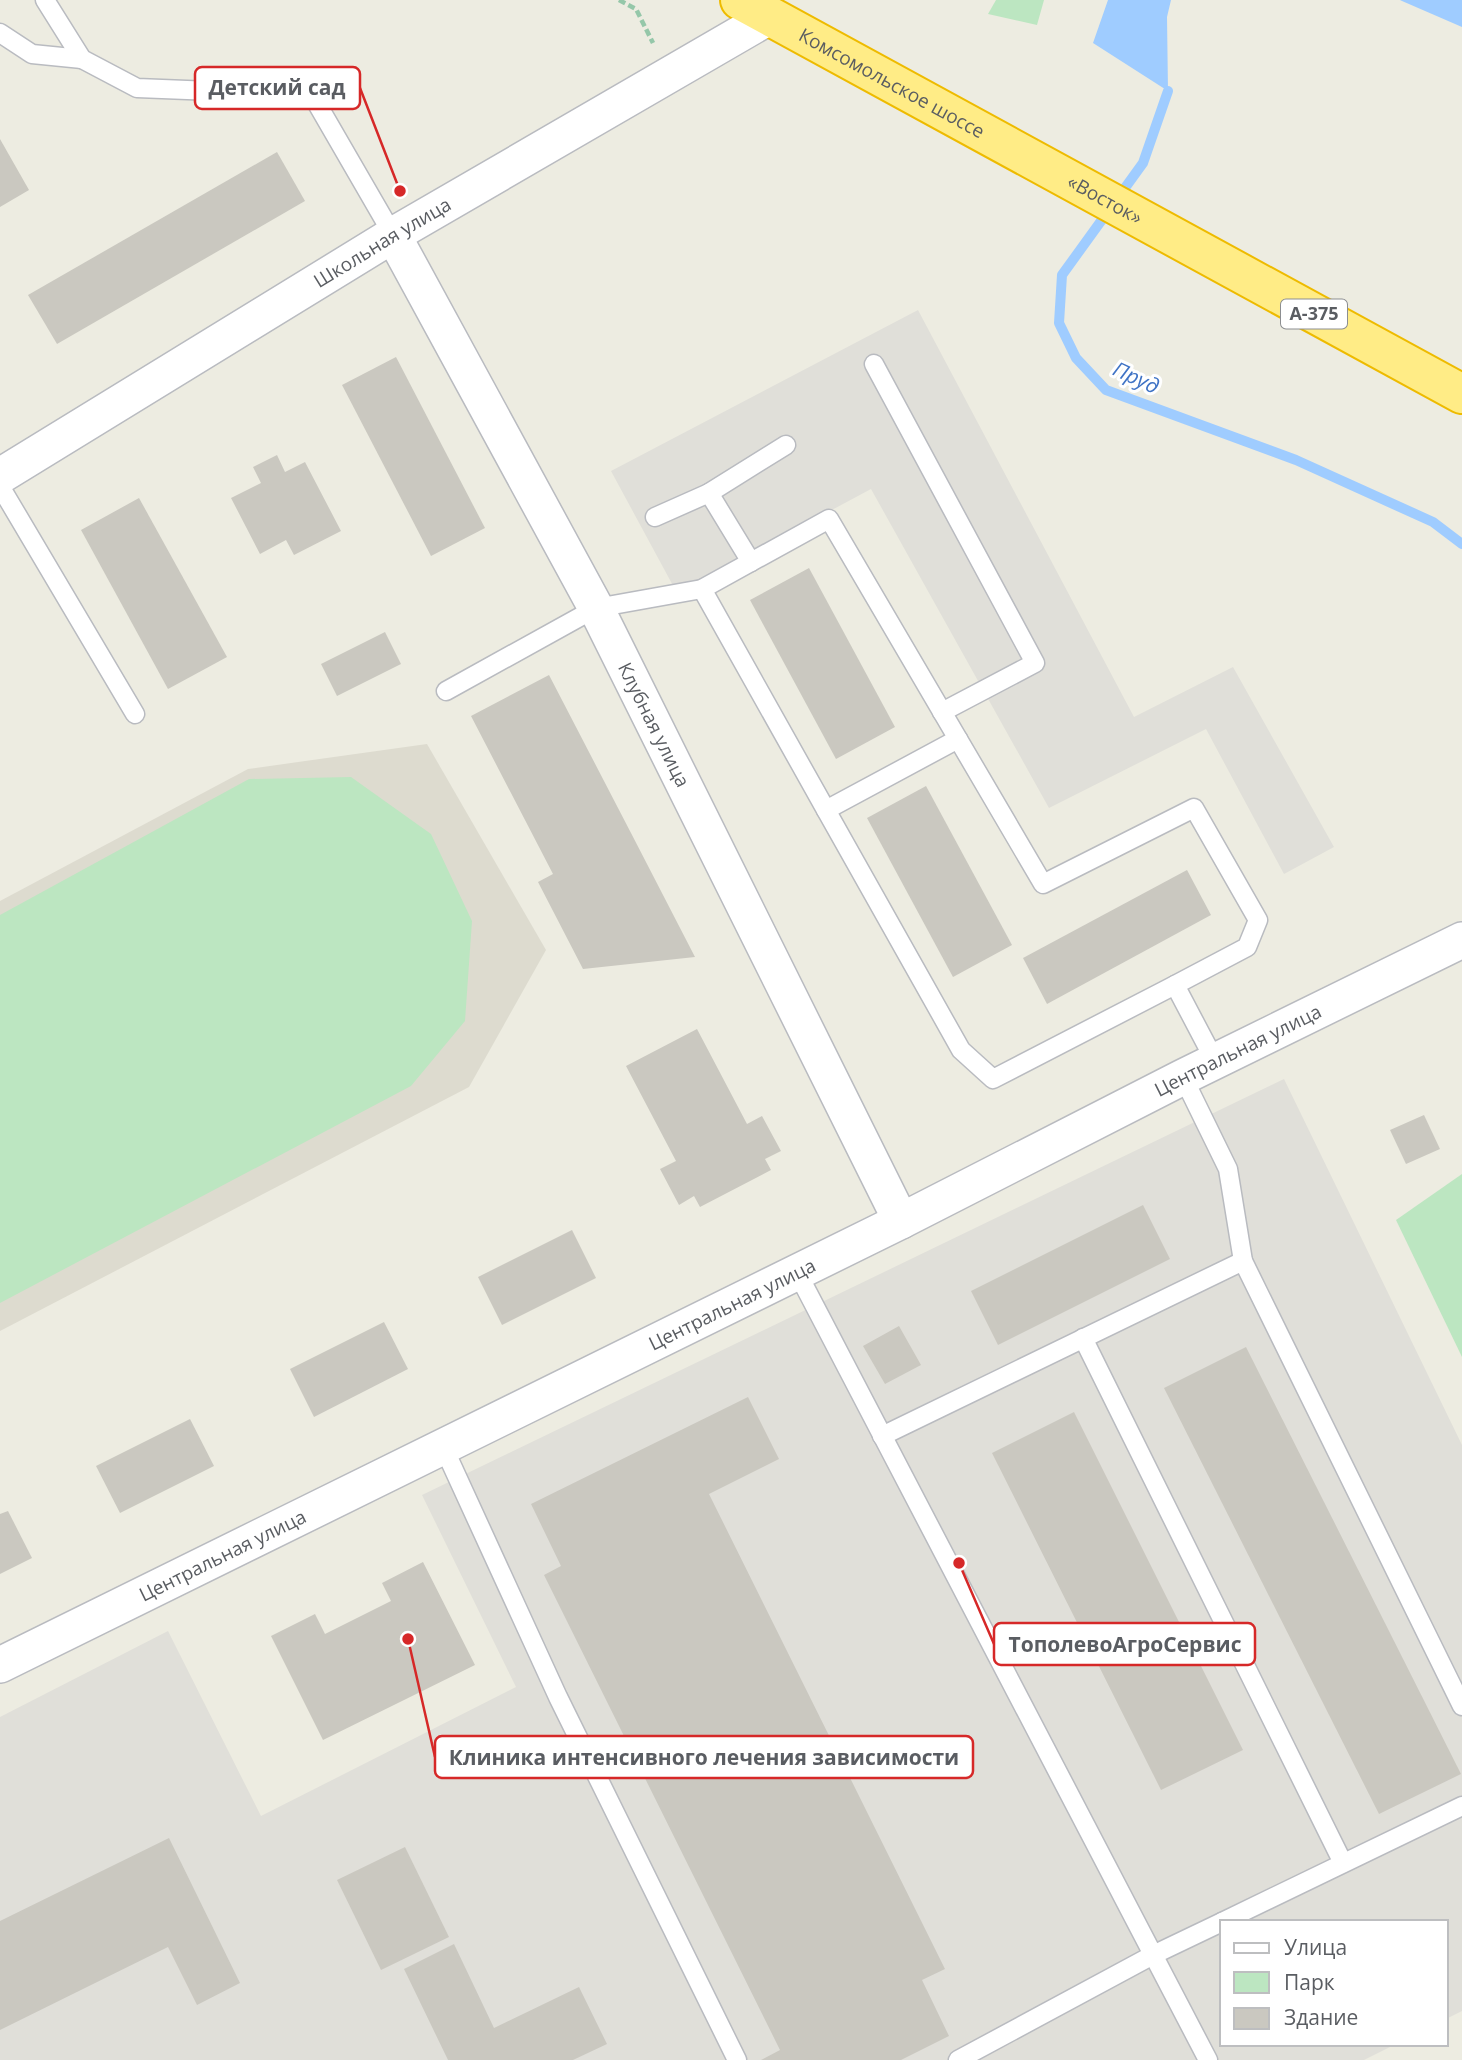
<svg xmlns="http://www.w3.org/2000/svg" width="1462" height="2060" viewBox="0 0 1462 2060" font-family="'Open Sans',sans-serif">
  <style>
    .industrial { fill: #e0dfd9 }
    .education { fill: #dddbcf }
    .green { fill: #bce6c1 }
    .water { fill: #9fccff }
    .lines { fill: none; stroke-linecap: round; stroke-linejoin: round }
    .stream { stroke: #9fccff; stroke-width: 10 }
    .building { fill: #cac8c0 }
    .lane-casing { stroke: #b9bbc0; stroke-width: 21 }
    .street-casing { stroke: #b9bbc0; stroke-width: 38 }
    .highway-casing { stroke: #eb0; stroke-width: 42 }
    .path { stroke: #95c7a9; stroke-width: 4.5; stroke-dasharray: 7 3.5; stroke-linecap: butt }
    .lane { stroke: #fff; stroke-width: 18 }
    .street { stroke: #fff; stroke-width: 35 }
    .highway { stroke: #ffec86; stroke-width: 38 }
    .labels { text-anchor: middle; stroke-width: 6; stroke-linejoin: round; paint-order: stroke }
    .shield { fill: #fff; stroke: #8c8e91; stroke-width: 2 }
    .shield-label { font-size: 18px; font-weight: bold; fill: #5a5d62 }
    .street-label { font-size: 19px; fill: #5a5d62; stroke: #fff }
    .water-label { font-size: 21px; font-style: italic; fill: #3f73c5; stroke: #fff }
    .leader { fill: none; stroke: #d62828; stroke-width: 2.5 }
    .callout-dot { fill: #d62828; stroke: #fff; stroke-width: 2.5 }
    .callout { fill: #fff; stroke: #d62828; stroke-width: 2.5 }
    .callout-label { font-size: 21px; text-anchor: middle; font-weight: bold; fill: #5a5d62 }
  </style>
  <rect width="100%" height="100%" fill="#edece1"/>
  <g class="industrial">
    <polygon points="918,310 1134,717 1233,667 1334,847 1284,874 1206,729 1049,808 871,489 677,593 611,471"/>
    <polygon points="1284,1079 1462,1445 1462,2011 1446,2019 1446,1922 1222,1922 1222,2044 1396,2044 1364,2060 0,2060 0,1717 168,1631 261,1816 516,1687 422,1495"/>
  </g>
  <polygon class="education" points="427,744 546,950 469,1087 0,1331 0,901 248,769"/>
  <g class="green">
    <polygon points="996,0 1044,0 1037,25 988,14"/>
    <polygon points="351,777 431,834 472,921 465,1021 411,1086 0,1303 0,915 249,779"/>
    <polygon points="1462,1174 1462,1357 1396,1220"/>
  </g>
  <g class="water">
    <polygon points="1108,0 1171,0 1167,17 1168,91 1093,43"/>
    <polygon points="1400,0 1462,0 1462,27 1402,1"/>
  </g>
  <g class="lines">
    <polyline class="stream" points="1168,91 1143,163 1062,275 1059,323 1076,358 1106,390 1296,460 1433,522 1462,544"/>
  </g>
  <g class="building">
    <polygon points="0,139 29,190 0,207"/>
    <polygon points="277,152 305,201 57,344 28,295"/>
    <polygon points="396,357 485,528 431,556 342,385"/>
    <polygon points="277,455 285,472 305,462 341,531 294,555 286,540 260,554 231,498 261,483 253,467"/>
    <polygon points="139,498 227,657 168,689 81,530"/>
    <polygon points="809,568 895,727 836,759 750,600"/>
    <polygon points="385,632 401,664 337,696 321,664"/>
    <polygon points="549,675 631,833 695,957 583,969 538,882 553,874 471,716"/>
    <polygon points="926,786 1012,945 953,977 867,818"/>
    <polygon points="1187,870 1211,915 1047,1004 1023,958"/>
    <polygon points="697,1029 747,1124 762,1116 781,1151 765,1159 771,1170 700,1207 694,1196 679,1205 660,1169 676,1161 626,1066"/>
    <polygon points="1424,1115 1440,1149 1406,1164 1390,1130"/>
    <polygon points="1143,1205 1170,1259 998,1345 971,1291"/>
    <polygon points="572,1230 596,1278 502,1325 478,1277"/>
    <polygon points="384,1322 408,1369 314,1417 290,1369"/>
    <polygon points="899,1326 921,1365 885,1384 863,1346"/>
    <polygon points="1246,1347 1461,1774 1379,1814 1164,1388"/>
    <polygon points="748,1397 779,1459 709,1494 945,1969 922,1980 949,2036 901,2060 761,2060 780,2050 544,1575 561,1566 531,1504"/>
    <polygon points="1074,1412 1243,1750 1161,1790 992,1453"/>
    <polygon points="190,1419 214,1466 120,1513 96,1466"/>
    <polygon points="8,1511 32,1558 0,1574 0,1514"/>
    <polygon points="423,1562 475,1665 323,1740 271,1636 315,1614 325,1634 391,1601 382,1583"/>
    <polygon points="169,1838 240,1983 197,2005 168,1947 0,2030 0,1921"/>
    <polygon points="405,1847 449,1937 381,1970 337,1880"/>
    <polygon points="454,1944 494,2028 579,1987 607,2044 573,2060 448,2060 404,1969"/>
  </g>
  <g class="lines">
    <g class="lane-casing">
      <g id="lane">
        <polyline points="45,0 82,59 137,88 312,95 393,235"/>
        <polyline points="0,33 32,54 82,59"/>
        <polyline points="874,364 1035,663 942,712"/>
        <polyline points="0,486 135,714"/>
        <polyline points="709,493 786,445"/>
        <polyline points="655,517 709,493 751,562"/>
        <polyline points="702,589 826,810"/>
        <polyline points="446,691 596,608 702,589 829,519 1043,884 1194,808 1258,920 1247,947 1175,985 1215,1061"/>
        <polyline points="958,739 826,810 961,1050 993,1079 1175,985"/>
        <polyline points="1183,1077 1228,1169 1243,1261 1462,1706"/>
        <polyline points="797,1272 1208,2060"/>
        <polyline points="1083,1338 1343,1863"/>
        <polyline points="882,1436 1243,1261"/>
        <polyline points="443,1446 558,1697 737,2060"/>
        <polyline points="1222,1922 1462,1806"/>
        <polyline points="958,2060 1153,1955 1222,1922"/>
      </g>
    </g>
    <g class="street-casing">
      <g id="street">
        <path id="s1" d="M393 235 596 608 901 1221"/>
        <path id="s2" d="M0 476 393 235 769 17"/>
        <path id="s3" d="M0 1665 901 1221 1183 1077 1462 940"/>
      </g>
    </g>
    <g class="highway-casing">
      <g id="highway">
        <path id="s4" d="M740 0 1462 394"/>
      </g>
    </g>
    <polyline class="path" points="619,0 636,9 653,43"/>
    <use href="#lane" class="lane"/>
    <use href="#street" class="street"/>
    <use href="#highway" class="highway"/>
  </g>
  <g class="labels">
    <rect class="shield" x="1281" y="299.5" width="66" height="29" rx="5"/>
    <g class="shield-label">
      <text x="1314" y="320">А-375</text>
    </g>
    <g class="street-label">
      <text dy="7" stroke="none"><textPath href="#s4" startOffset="173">Комсомольское шоссе</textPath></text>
      <text dy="7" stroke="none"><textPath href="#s4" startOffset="416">«Восток»</textPath></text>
      <text dy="7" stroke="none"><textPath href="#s2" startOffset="448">Школьная улица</textPath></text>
      <text dy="7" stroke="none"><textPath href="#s1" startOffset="555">Клубная улица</textPath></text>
      <text dy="7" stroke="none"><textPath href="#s3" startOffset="1382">Центральная улица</textPath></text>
      <text dy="7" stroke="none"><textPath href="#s3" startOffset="816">Центральная улица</textPath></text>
      <text dy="7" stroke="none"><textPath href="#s3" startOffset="248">Центральная улица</textPath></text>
    </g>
    <g class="water-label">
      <text transform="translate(1136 378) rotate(25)" y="7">Пруд</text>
    </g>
  </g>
  <path class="leader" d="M400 191L360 88M959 1563L994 1644M408 1639L435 1757"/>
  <g class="callout-dot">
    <circle cx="400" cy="191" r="7"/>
    <circle cx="959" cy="1563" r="7"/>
    <circle cx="408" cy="1639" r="7"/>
  </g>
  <g class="callout">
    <rect x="195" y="67" width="165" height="42" rx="7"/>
    <rect x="994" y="1623" width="261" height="42" rx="7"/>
    <rect x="435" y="1736" width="538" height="42" rx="7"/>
  </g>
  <g class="callout-label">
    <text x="277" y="95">Детский сад</text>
    <text x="1125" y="1652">ТополевоАгроСервис</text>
    <text x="704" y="1765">Клиника интенсивного лечения зависимости</text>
  </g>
  <rect x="1220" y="1920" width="228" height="126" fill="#ffffff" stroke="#bdbec0" stroke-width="2"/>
  <rect x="1234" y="1943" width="35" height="10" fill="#ffffff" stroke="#bdbec0" stroke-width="2"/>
  <text x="1284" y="1955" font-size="21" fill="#5a5d62">Улица</text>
  <rect x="1234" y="1972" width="35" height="21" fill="#bce6c1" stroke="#bdbec0" stroke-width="2"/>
  <text x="1284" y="1990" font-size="21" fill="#5a5d62">Парк</text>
  <rect x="1234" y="2008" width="35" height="21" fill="#cac8c0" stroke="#bdbec0" stroke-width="2"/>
  <text x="1284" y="2025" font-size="21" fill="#5a5d62">Здание</text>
</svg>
